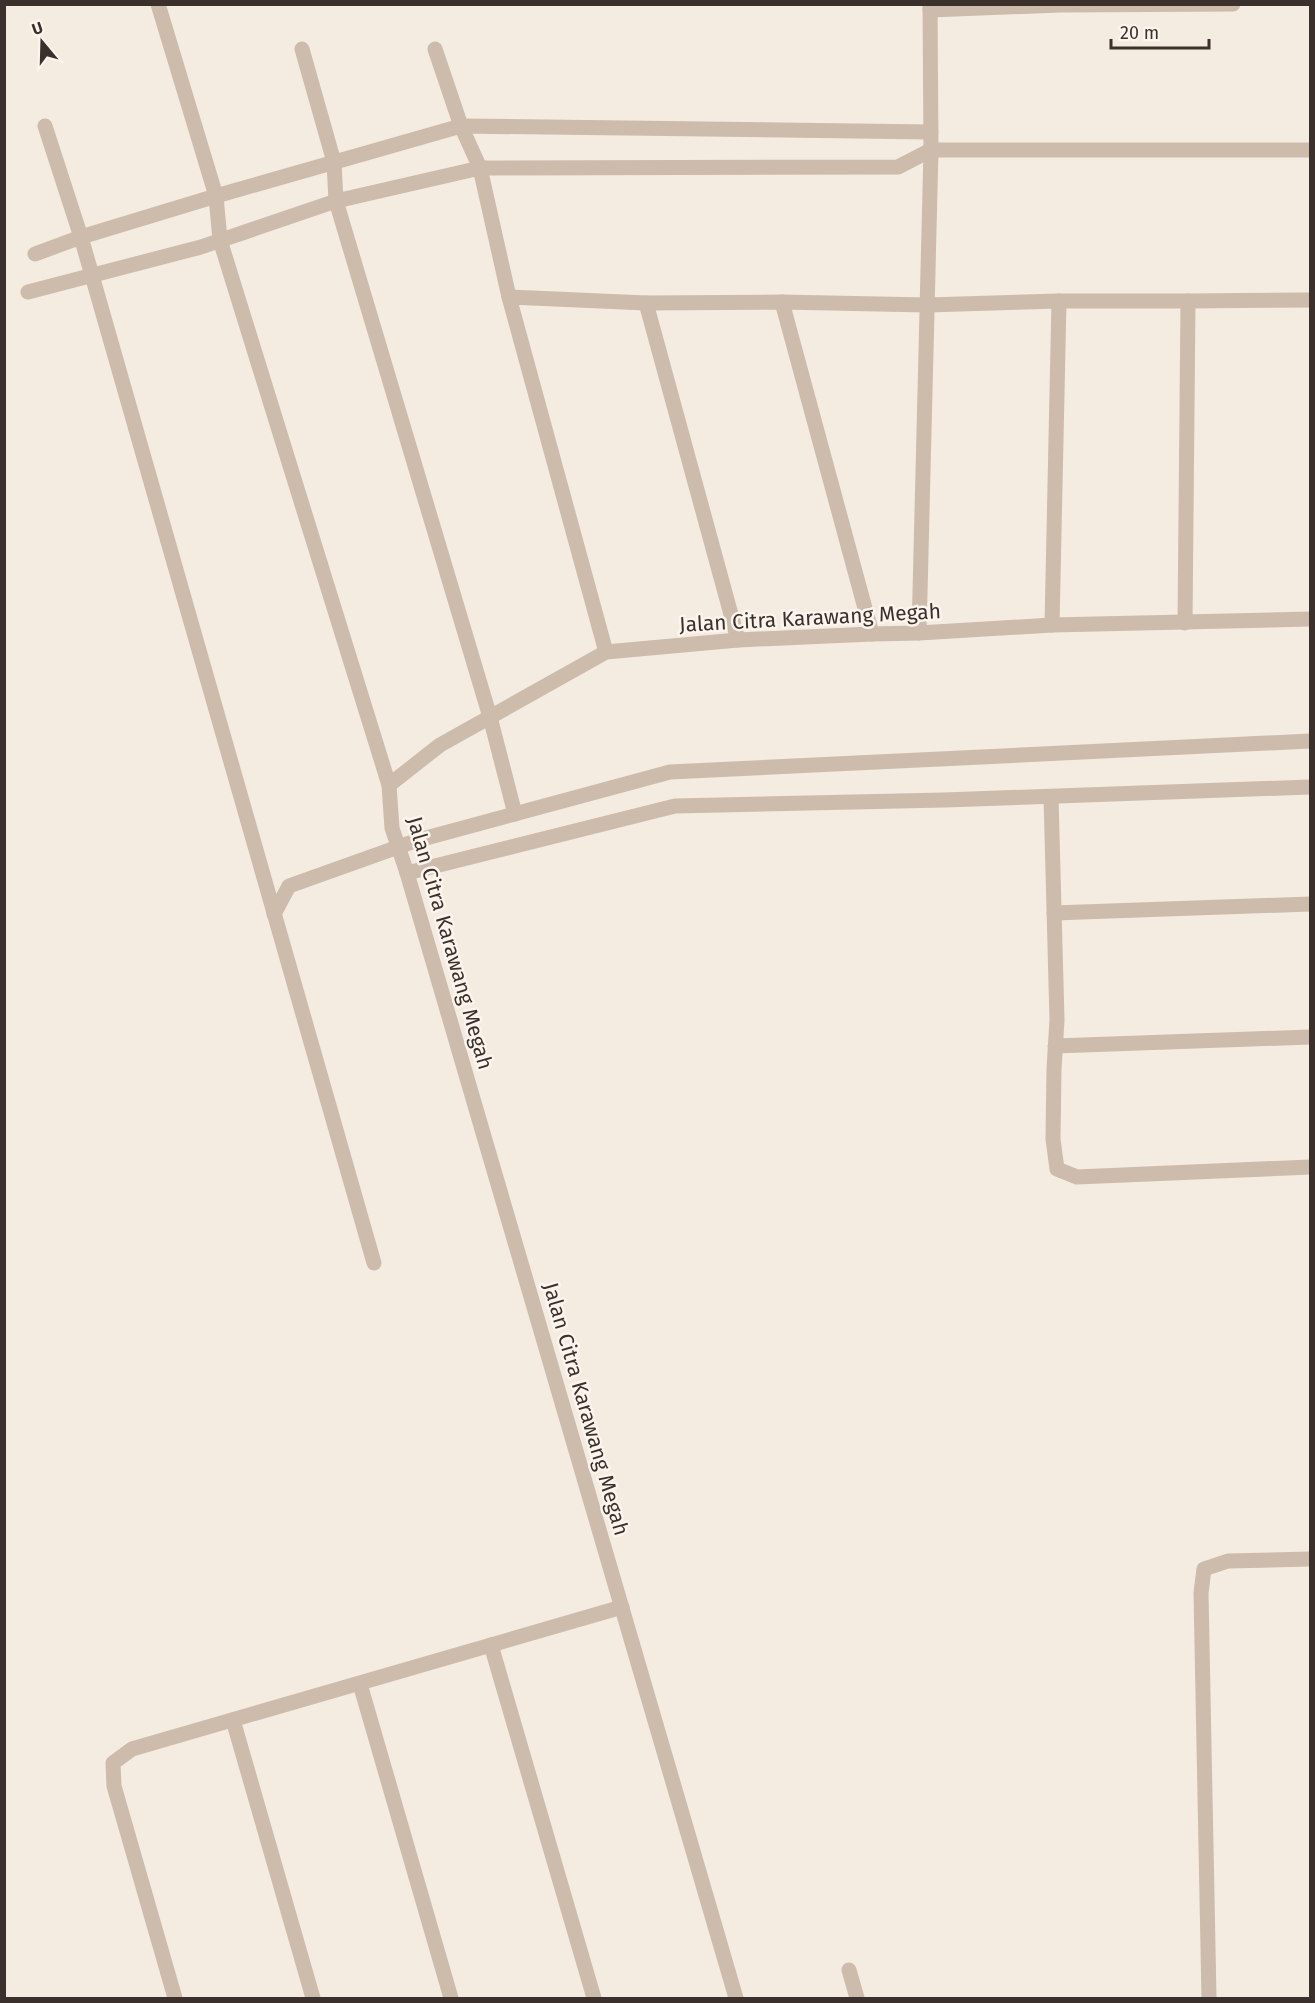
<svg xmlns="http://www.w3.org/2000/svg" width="1315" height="2003" viewBox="0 0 1315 2003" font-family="'Fira Sans',sans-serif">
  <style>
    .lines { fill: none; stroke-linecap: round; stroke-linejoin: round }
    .minor { stroke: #cdbbac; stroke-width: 15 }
    .labels { text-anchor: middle; stroke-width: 5; stroke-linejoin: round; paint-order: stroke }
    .street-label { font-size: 21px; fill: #3b302b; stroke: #fbf5ee }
  </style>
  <rect width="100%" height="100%" fill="#f4ebe1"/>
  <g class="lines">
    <g class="minor">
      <polyline points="158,4 216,196 220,240 389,785"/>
      <polyline points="930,10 1060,5 1233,4"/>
      <polyline points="302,49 334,162 336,201 490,717 515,814"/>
      <polyline points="435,49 461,126 480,168 509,297 606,652"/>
      <polyline points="45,126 81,237 374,1263"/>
      <polyline points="35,254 81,237 216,196 461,126 931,132"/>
      <polyline points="28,292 201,247 336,201 480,168 898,167 931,150 1310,150"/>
      <polyline points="509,297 646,303 782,302 927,305 1059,301 1188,301"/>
      <polyline points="782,302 872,634"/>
      <polyline points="646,303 738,640"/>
      <polyline points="1185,623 1188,301 1310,300"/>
      <polyline points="1052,625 1059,301"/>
      <polyline points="919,633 931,150 930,4"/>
      <polyline points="1051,797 1057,1020 1054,1069 1053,1139 1057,1169 1077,1177 1310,1167"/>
      <polyline points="407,873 675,806 944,800 1310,787"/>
      <polyline points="1054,913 1310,904"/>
      <polyline points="274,914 289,886 415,841 670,772 1310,741"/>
      <polyline points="1055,1046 1310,1037"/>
      <polyline points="491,1645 594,1998"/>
      <polyline points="360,1684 451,1998"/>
      <polyline points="233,1720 313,1998"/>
      <polyline points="849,1970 857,1998"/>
      <polyline points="175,1998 114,1786 113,1763 132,1749 622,1607"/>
      <polyline points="736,1998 407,873 392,828 389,785 440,745 606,652 738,640 872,634 919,633 1052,625 1310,619"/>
      <polyline points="1209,1998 1201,1593 1204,1569 1228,1561 1310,1559"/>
    </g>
  </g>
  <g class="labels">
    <g class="street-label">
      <text transform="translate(810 618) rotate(-3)" y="7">Jalan Citra Karawang Megah</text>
      <text transform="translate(450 943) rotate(74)" y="7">Jalan Citra Karawang Megah</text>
      <text transform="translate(586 1409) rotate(74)" y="7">Jalan Citra Karawang Megah</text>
    </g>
  </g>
  <rect width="1315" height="2003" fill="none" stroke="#3b302b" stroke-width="12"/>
  <g transform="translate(42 42) rotate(341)" stroke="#fbf5ee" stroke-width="4.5" paint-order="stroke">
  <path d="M0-4.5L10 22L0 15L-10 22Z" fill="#3b302b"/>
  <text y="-9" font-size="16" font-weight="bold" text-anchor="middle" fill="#3b302b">U</text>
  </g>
  <path d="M1111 39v9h98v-9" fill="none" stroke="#3b302b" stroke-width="3"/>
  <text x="1120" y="39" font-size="18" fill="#3b302b" stroke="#fbf5ee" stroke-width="4.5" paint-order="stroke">20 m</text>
</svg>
